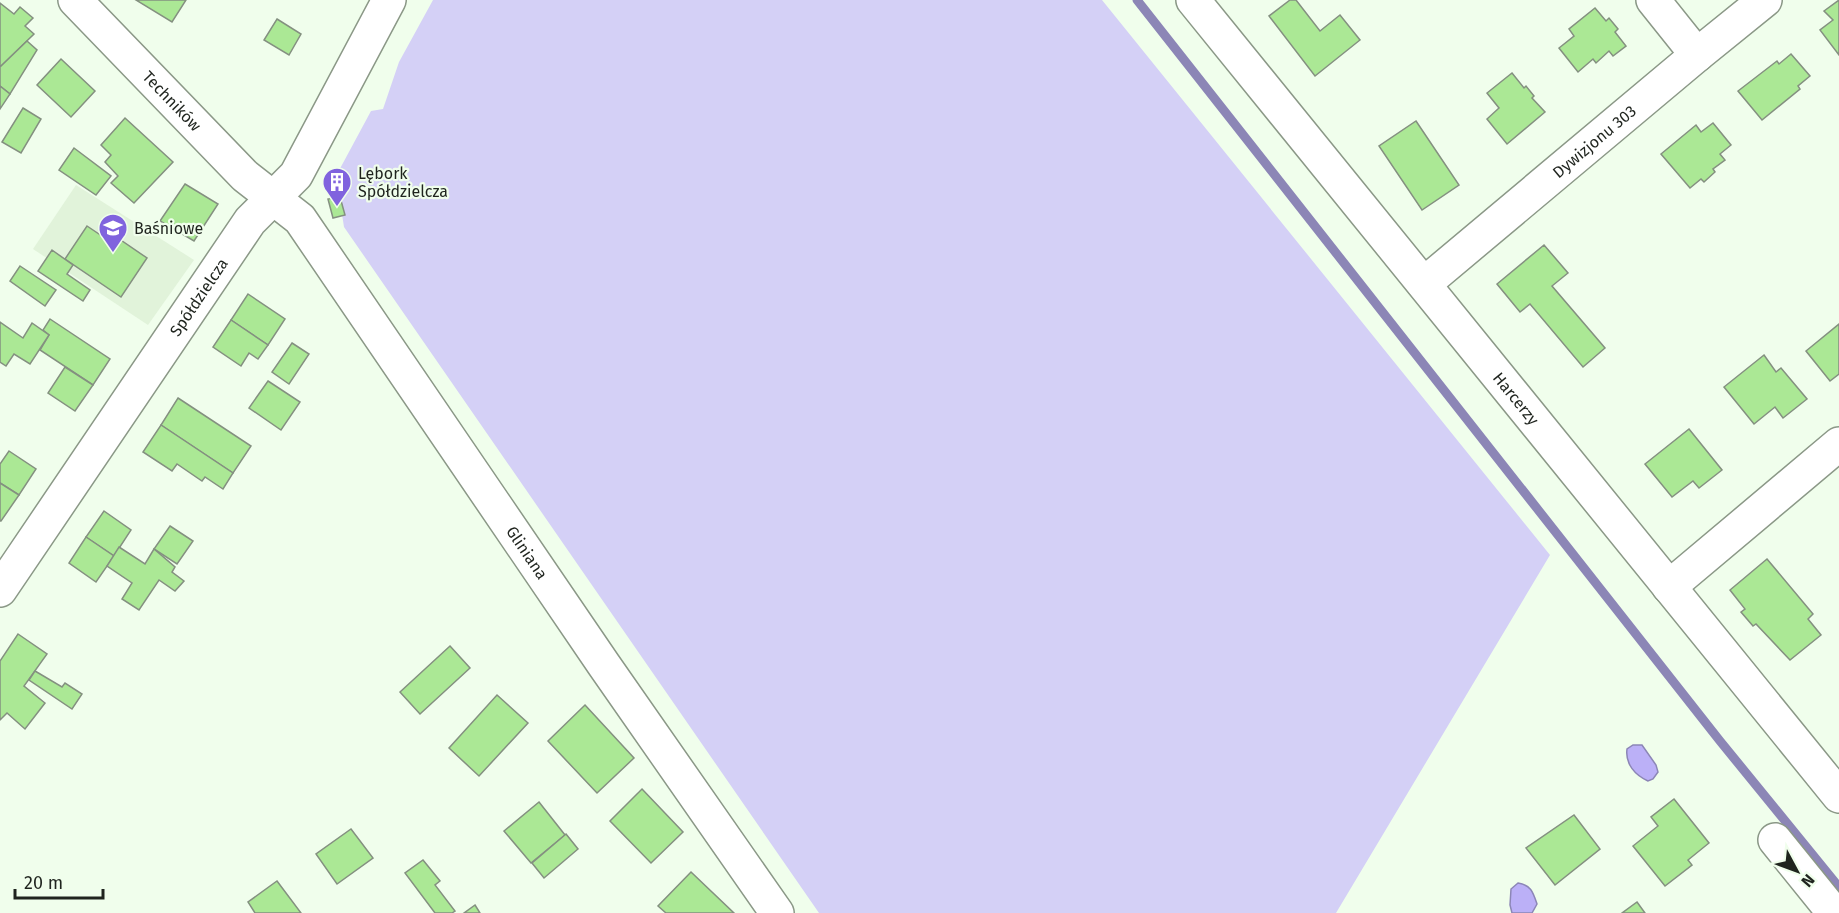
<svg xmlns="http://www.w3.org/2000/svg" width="1839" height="913" viewBox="0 0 1839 913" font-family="'Fira Sans',sans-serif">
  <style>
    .built { fill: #e1f3da }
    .green { fill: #d4d0f6 }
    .water { fill: #bbb0f7; stroke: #8c86b6; stroke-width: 1.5 }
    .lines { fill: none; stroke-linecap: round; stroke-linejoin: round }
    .stream { stroke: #8c86b6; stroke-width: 9 }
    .building { fill: #abe895; stroke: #849080; stroke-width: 1.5 }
    .minor-casing { stroke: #8b9887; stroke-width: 36 }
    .tertiary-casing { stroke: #8b9887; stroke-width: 36 }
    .minor { stroke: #fff; stroke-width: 33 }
    .tertiary { stroke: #fff; stroke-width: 33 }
    .labels { text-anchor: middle; stroke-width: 4.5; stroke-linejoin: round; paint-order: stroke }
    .street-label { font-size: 16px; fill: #1f241e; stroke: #f0feec }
    .poi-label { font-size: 16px; fill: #1f241e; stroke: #f0feec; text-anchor: start }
  </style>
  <rect width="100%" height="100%" fill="#f0feec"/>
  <polygon class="built" points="76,185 194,260 148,325 33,249"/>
  <polygon class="green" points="433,0 1102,0 1550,555 1336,913 819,913 344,227 336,176 371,111 383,109 399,62"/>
  <g class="water">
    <path d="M1633 745H1642L1656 765 1658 772 1653 779 1648 781C1635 775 1625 764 1627 749Z"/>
    <path d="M1518 883C1531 885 1533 892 1537 904L1532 913H1512L1510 905 1511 889Z"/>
  </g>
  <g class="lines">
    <polyline class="stream" points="1137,0 1720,741 1839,887"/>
  </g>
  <g class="building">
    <polygon points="136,0 186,0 172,22"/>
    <polygon points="1290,0 1296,0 1320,31 1340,15 1360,40 1315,76 1269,16"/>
    <polygon points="1839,0 1839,55 1820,30 1833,20 1824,11"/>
    <polygon points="0,3 14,14 20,7 33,18 25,26 34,34 0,67"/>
    <polygon points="1595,8 1606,21 1609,18 1618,29 1615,32 1626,46 1613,56 1609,51 1596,63 1593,59 1578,72 1559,48 1574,36 1569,29"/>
    <polygon points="277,19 301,34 289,55 264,40"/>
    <polygon points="27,41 37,50 10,94 0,86 0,67"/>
    <polygon points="1791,54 1810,76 1798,86 1800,89 1762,120 1738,91 1777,61 1779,64"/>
    <polygon points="61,59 95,91 71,117 37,85"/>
    <polygon points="1512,73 1524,88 1526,86 1534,96 1532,98 1545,112 1507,144 1487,119 1499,108 1487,93"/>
    <polygon points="0,86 10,94 0,109"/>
    <polygon points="23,108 41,119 21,153 2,142"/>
    <polygon points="125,118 173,162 134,203 111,183 118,176 105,162 111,155 101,145"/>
    <polygon points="1416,121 1459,185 1422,210 1379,146"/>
    <polygon points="1713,123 1731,145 1720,154 1725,160 1713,169 1715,172 1704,182 1701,179 1690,188 1661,154 1696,125 1701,132"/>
    <polygon points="74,148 111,176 96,195 59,170"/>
    <polygon points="185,184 218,204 194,241 160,221"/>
    <polygon points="340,197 345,215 333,218 328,199"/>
    <polygon points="87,226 105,238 109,232 147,258 121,297 65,259"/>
    <polygon points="1544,245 1568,273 1552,286 1605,348 1583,367 1530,304 1520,312 1497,284"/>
    <polygon points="52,250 73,265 67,274 90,290 83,301 38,271"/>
    <polygon points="20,266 56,290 45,306 10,281"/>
    <polygon points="248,294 285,319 268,345 231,320"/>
    <polygon points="50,319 110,359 93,385 40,350 49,335 43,330"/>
    <polygon points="231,320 268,345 258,359 249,353 241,366 213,347"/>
    <polygon points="0,322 23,338 32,323 49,335 30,364 14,354 6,366 0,362"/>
    <polygon points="1839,324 1839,374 1830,381 1806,351"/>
    <polygon points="292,343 309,354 289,384 272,372"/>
    <polygon points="1764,355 1776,372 1781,368 1807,399 1783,418 1775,407 1754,424 1724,387"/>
    <polygon points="65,367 93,385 75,411 48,393"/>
    <polygon points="268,381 300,402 281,430 249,408"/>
    <polygon points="178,398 251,446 233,473 161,425"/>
    <polygon points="161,425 233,473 223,489 205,477 202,481 177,464 172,471 143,452"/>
    <polygon points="1689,429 1722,470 1699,488 1693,481 1672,497 1645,464"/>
    <polygon points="9,451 36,469 19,495 0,483 0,464"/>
    <polygon points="0,483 19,495 1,521 0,521"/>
    <polygon points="104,511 131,530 114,556 86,537"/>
    <polygon points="170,526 193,541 177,564 154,549"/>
    <polygon points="86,537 114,556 96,582 69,563"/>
    <polygon points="119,547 145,564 154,549 175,567 172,572 184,581 175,591 159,580 139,610 122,599 132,583 107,566"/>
    <polygon points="1767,559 1813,614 1808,619 1821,635 1790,660 1756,624 1753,626 1741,612 1745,609 1730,590"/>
    <polygon points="18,634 47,654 24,686 45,703 25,729 7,713 0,720 0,661"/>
    <polygon points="450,646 470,668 420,714 400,692"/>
    <polygon points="35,671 62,687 65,683 82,694 72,709 29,680"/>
    <polygon points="497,695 528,723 479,776 449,748"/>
    <polygon points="585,705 634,758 597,793 548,741"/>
    <polygon points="642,789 683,832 651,863 610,821"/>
    <polygon points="1674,799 1709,843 1688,860 1692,865 1665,886 1633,846 1658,826 1651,817"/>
    <polygon points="539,802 565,835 531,863 504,831"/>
    <polygon points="1574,815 1600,849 1555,885 1526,848"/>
    <polygon points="351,829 373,858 337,884 316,854"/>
    <polygon points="566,834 578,849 544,878 532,863"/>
    <polygon points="423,860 440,881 435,885 455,911 452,913 435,913 405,873"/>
    <polygon points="691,872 734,913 666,913 658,906"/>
    <polygon points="277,881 301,913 255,913 248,902"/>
    <polygon points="1637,902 1645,913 1622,913"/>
    <polygon points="475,905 480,913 464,913"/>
  </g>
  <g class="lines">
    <g class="minor-casing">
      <g id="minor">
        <path id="s1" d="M75 0 245 176 300 219 604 665 777 913"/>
        <polyline points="1653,0 1697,55"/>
        <path id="s2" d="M1424 284 1697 55 1765 0"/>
        <polyline points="1669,587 1839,444"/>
        <polyline points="1775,840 1834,913"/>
      </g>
    </g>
    <g class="tertiary-casing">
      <g id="tertiary">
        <path id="s3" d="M1193 0 1839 796"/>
        <path id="s4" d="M0 590 250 221 296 175 389 0"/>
      </g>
    </g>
    <use href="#minor" class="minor"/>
    <use href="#tertiary" class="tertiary"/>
  </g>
  <defs>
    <g id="building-pin" transform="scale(1.5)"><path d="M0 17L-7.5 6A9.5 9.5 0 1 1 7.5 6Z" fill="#8063de" stroke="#f0feec"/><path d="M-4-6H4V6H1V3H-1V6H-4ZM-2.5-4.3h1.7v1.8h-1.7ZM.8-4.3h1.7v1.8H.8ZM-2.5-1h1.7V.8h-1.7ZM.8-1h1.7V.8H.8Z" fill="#fff"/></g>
    <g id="school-pin" transform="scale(1.5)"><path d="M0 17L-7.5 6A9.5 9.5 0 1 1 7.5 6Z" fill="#8063de" stroke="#f0feec"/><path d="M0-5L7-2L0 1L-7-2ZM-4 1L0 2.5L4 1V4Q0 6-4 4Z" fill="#fff"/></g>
  </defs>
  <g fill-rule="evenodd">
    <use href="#building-pin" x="337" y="182"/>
    <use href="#school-pin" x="113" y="228"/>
  </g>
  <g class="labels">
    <g class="street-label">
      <text dy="6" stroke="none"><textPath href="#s1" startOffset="140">Techników</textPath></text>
      <text dy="6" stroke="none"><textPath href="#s2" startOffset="222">Dywizjonu 303</textPath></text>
      <text dy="6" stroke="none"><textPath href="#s4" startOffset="354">Spółdzielcza</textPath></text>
      <text dy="6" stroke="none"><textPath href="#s3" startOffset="513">Harcerzy</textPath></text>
      <text dy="6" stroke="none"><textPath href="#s1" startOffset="718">Gliniana</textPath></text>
    </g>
    <g class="poi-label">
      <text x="358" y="179">Lębork<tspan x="358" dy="18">Spółdzielcza</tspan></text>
      <text x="134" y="234">Baśniowe</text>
    </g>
  </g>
  <g transform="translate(1797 871) rotate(131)" stroke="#f0feec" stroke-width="4.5" paint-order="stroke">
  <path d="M0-4.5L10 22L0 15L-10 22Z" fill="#1f241e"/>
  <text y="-9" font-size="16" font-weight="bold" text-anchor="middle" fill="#1f241e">N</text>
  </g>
  <path d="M15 889v9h88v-9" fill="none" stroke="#1f241e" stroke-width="3"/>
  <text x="24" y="889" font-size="18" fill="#1f241e" stroke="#f0feec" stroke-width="4.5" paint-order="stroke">20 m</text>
</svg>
